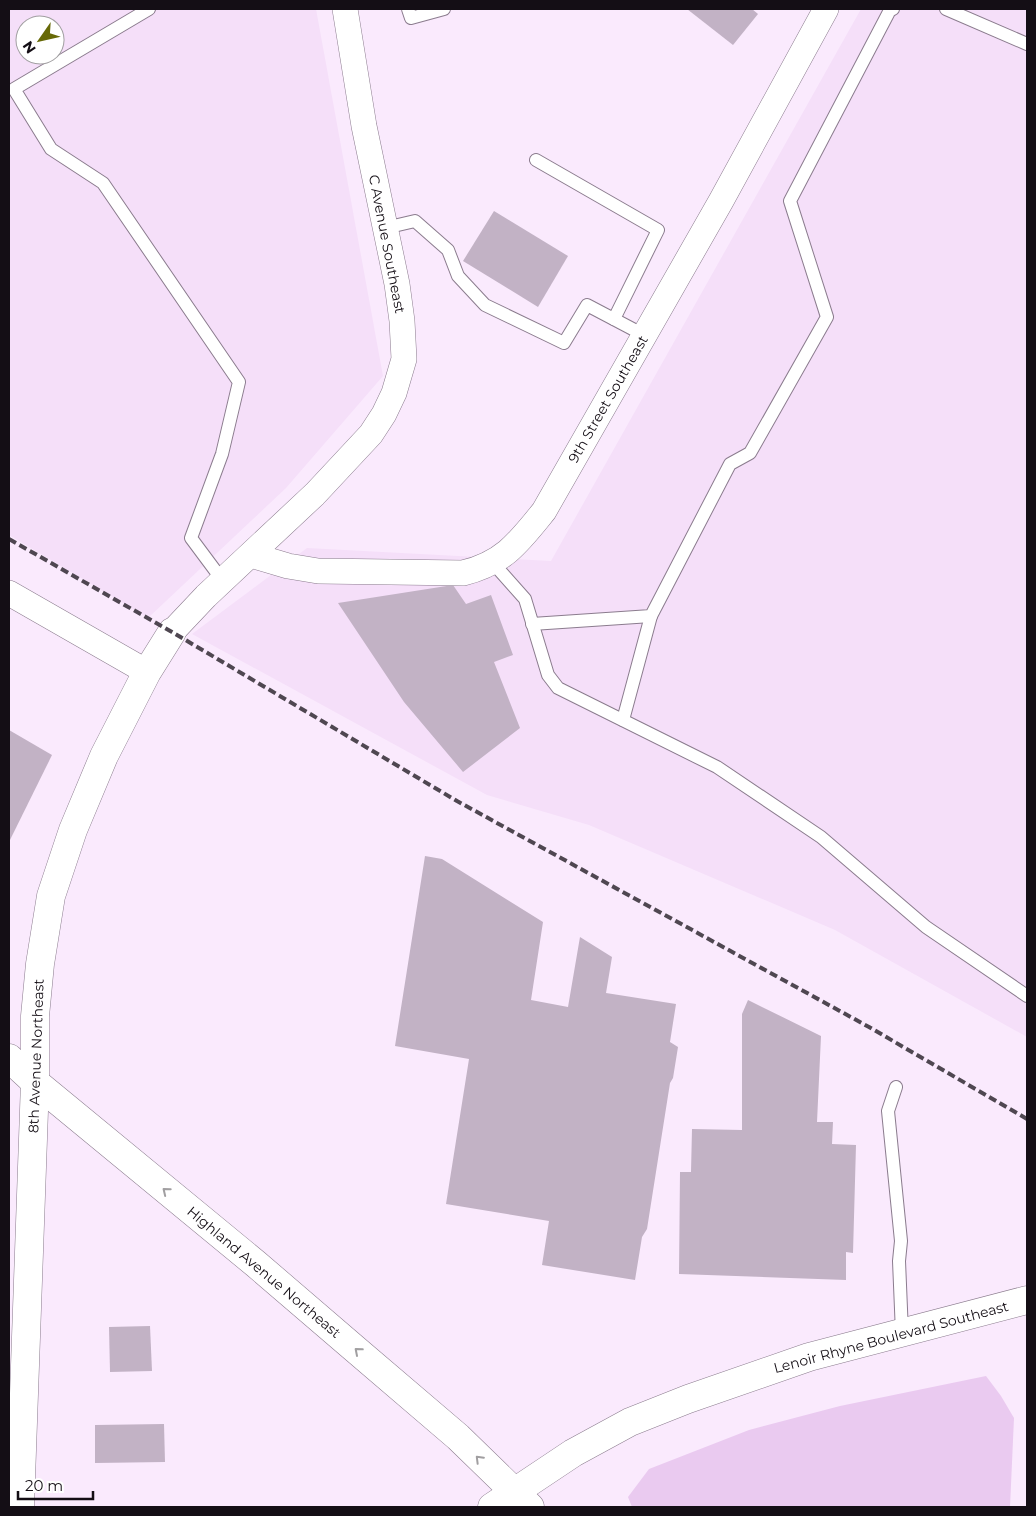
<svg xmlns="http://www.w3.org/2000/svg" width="1036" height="1516" viewBox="0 0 1036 1516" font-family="Montserrat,sans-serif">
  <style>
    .built { fill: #f5dff9; fill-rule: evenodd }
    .green { fill: #eacaf0 }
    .building { fill: #c2b2c5 }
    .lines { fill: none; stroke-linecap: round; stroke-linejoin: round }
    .service-casing { stroke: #8b7c8e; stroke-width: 14 }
    .minor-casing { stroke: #8b7c8e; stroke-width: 26 }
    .tertiary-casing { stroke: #8b7c8e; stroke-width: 29 }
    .secondary-casing { stroke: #8b7c8e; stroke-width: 29 }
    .service { stroke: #fff; stroke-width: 12 }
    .minor { stroke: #fff; stroke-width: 25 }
    .tertiary { stroke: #fff; stroke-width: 28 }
    .secondary { stroke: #fff; stroke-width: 28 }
    .rail { stroke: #4f4751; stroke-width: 4; stroke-dasharray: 8 4; stroke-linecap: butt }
    .oneway { stroke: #a19fa1 }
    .labels { text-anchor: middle; stroke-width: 5; stroke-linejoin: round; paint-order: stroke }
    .street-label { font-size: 14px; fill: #140e15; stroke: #fff }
  </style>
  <rect width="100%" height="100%" fill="#faeafd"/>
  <g class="built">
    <path d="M9 9H316L383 376 286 488 148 618 9 535ZM25 25H55V55H25Z"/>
    <polygon points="861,9 1027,9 1027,1037 835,930 589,825 487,795 192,634 307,548 551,561"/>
  </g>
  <polygon class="green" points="986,1376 1001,1396 1014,1418 1010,1507 632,1507 628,1497 649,1469 749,1430 840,1406"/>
  <g class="building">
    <polygon points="687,9 752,9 758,14 733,45"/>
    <polygon points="494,211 568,256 538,307 463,261"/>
    <polygon points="453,585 466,604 491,595 513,655 494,662 520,728 463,772 404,702 338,603"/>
    <polygon points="9,730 52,755 9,842"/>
    <polygon points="425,856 442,859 543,922 531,1000 568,1007 580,937 612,957 606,993 676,1004 670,1042 678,1047 673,1078 670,1083 647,1229 642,1237 635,1280 542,1265 549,1221 446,1204 469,1059 395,1046"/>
    <polygon points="748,1000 821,1036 817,1122 833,1122 832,1144 856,1145 853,1253 846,1252 846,1280 679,1274 680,1172 691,1172 692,1129 742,1130 742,1014"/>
    <polygon points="150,1326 152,1371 110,1372 109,1327"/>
    <polygon points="164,1424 165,1462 95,1463 95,1425"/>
  </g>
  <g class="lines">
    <g class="service-casing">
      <g id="service">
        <polyline points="149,9 14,89 51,149 103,183 239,382 222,454 191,538 223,581"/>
        <polyline points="408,9 411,18 444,9"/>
        <polyline points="946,9 1027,44"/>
        <polyline points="536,160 658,230 614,319"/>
        <polyline points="385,228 415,221 448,250 458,276 485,305 564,343 587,305 644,335"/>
        <polyline points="493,563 525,599 548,675 558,688 717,767 821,837 926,927 1027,996"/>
        <polyline points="532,624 651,616 730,464 750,453 827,317 790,201 890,10 893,9"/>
        <polyline points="623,720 651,616"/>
        <polyline points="896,1087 888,1111 901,1241 899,1261 902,1333"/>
      </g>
    </g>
    <g class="minor-casing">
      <g id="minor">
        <path d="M251 555 288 566 318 571 463 573C504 563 519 542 544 511L721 201 826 9"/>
        <polyline points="9,593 147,672"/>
        <polyline points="172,632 206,596 315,494 371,434 384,414 394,393 404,359 402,321 397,284 364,126 345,9"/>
      </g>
    </g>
    <g class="tertiary-casing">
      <polyline id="tertiary" points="20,1507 35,1082 35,1016 40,964 51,896 73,830 104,756 147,672 172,632"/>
    </g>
    <g class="secondary-casing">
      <g id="secondary">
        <polyline points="9,1058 35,1082 256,1264 355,1349 458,1437 530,1507"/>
        <polyline points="492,1507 573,1453 630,1422 688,1399 809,1357 1027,1300"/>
      </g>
    </g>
    <use href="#service" class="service"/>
    <use href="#minor" class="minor"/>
    <use href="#tertiary" class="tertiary"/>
    <use href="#secondary" class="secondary"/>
    <polyline class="rail" points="9,539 172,632 457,801 869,1027 1027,1119"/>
  </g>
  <defs><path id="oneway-chevron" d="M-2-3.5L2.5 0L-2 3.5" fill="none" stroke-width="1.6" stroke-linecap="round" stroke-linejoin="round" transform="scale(1.25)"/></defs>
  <g class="oneway">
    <use href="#oneway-chevron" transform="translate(166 1191) rotate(-141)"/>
    <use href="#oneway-chevron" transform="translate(358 1351) rotate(-139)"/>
    <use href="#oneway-chevron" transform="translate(479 1459) rotate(-135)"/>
  </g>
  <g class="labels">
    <g class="street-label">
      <text transform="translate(387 244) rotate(79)" y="5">C Avenue Southeast</text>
      <text transform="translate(608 399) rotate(-60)" y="5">9th Street Southeast</text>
      <text transform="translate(36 1056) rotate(-88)" y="5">8th Avenue Northeast</text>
      <text transform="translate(264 1272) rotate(40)" y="5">Highland Avenue Northeast</text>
      <text transform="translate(891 1337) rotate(-15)" y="5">Lenoir Rhyne Boulevard Southeast</text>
    </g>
  </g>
  <rect width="1036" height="1516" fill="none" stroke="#140e15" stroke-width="20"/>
  <g transform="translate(40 40) rotate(236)"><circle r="24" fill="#ffffff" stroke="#a19fa1"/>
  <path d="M0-4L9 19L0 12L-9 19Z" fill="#676907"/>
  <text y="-8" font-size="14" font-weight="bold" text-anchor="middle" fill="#140e15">N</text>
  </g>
  <path d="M18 1491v8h75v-8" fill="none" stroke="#140e15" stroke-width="2.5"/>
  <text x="25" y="1491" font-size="15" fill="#140e15" stroke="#ffffff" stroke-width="4" paint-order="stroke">20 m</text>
</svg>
